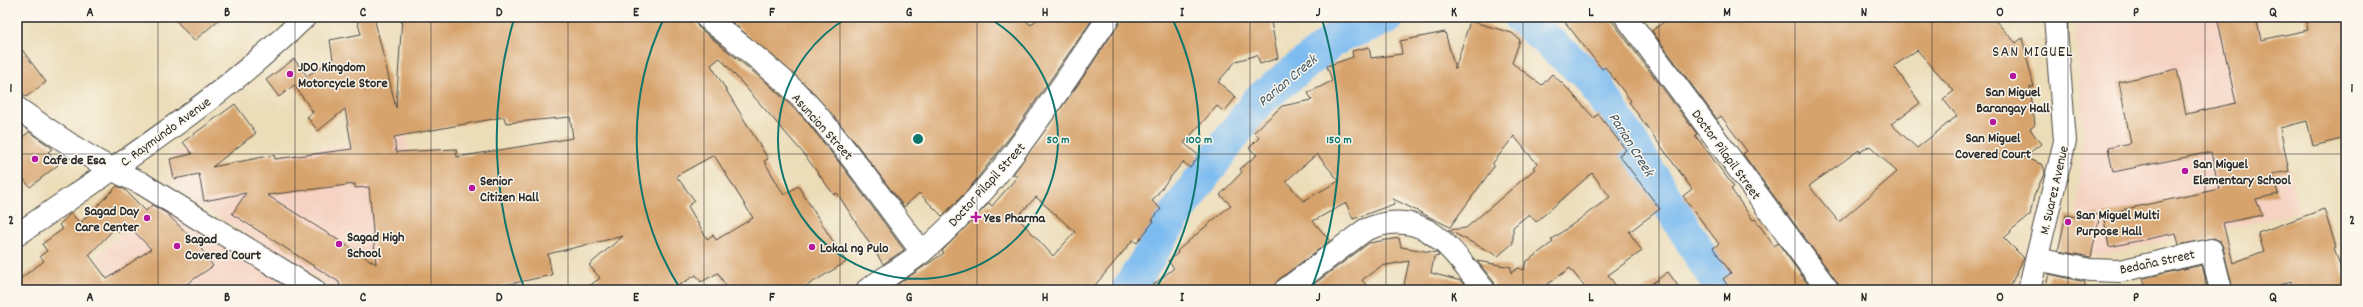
<svg xmlns="http://www.w3.org/2000/svg" width="2363" height="307" viewBox="0 0 2363 307" font-family="Dekko,sans-serif">
  <style>
    .built { fill: #f5d2c2 }
    .lines { fill: none; stroke-linecap: round; stroke-linejoin: round }
    .river { stroke: #7bbbf0; stroke-width: 34 }
    .building { fill: #d7a36c; fill-rule: evenodd }
    .minor-casing { stroke: #484640; stroke-width: 24 }
    .major-casing { stroke: #484640; stroke-width: 24 }
    .minor { stroke: #fff; stroke-width: 22 }
    .major { stroke: #fff; stroke-width: 22 }
    .grid { fill: none; stroke: #2b2b2b; stroke-width: 1; stroke-opacity: 0.55 }
    .ring { fill: none; stroke: #0f766e; stroke-width: 2 }
    .poi-dot { fill: #b5179e; stroke: #fbf7ec; stroke-width: 1.5 }
    .labels { text-anchor: middle; stroke-width: 3; stroke-linejoin: round; paint-order: stroke }
    .poi-label { font-size: 14px; font-weight: bold; fill: #2b2b2b; stroke: #fbf7ec; text-anchor: start }
    .street-label { font-size: 14px; fill: #2b2b2b; stroke: #fbf7ec }
    .water-label { font-size: 15px; font-style: italic; fill: #435666; stroke: #fbf7ec }
    .quarter-label { font-size: 16px; letter-spacing: 1px; fill: #2b2b2b; stroke: #fbf7ec }
    .centre { fill: #0f766e; stroke: #fbf7ec; stroke-width: 2 }
    .ring-label { font-size: 12px; text-anchor: middle; font-weight: bold; fill: #0f766e; stroke: #fbf7ec; stroke-width: 3; stroke-linejoin: round; paint-order: stroke }
    .neatline { fill: none; stroke: #2b2b2b; stroke-width: 1.5 }
    .grid-label { font-size: 13px; text-anchor: middle; font-weight: bold; fill: #2b2b2b }
  </style>
  <rect width="100%" height="100%" fill="#fbf7ec"/>
  <filter id="ink" filterUnits="userSpaceOnUse"><feTurbulence type="fractalNoise" baseFrequency=".025" numOctaves="2"/><feDisplacementMap in="SourceGraphic" scale="8" xChannelSelector="R" yChannelSelector="G"/><feConvolveMatrix kernelMatrix="1 2 1 2 8 2 1 2 1" color-interpolation-filters="sRGB"/></filter>
  <filter id="wash" filterUnits="userSpaceOnUse"><feTurbulence type="fractalNoise" baseFrequency=".012" numOctaves="4" result="noise"/><feDisplacementMap in="SourceGraphic" scale="16" xChannelSelector="R" yChannelSelector="G"/><feGaussianBlur stdDeviation="0.9" result="paint"/><feColorMatrix in="noise" values="0 0 0 0 0 0 0 0 0 0 0 0 0 0 0 0 0 1.4 0 .05"/><feComposite in="paint" operator="in"/></filter>
  <g filter="url(#wash)">
    <rect width="100%" height="100%" fill="#ecddb9"/>
    <g class="built">
      <polygon points="2075,17 2258,17 2299,212 2073,261 2083,131"/>
      <polygon points="407,134 419,290 338,290 186,197 171,180 168,159 185,146 202,168"/>
      <polygon points="155,200 296,290 121,290 113,277 95,259"/>
    </g>
    <g class="lines">
      <g class="river">
        <polyline points="1520,17 1592,79 1722,290"/>
        <polyline points="1128,290 1179,209 1259,100 1338,37 1388,17"/>
      </g>
    </g>
    <g id="blocks">
      <g class="building">
        <polygon points="173,17 222,17 194,41"/>
        <path d="M356 17H374L396 108 402 17H590V19L694 17 698 27 767 83 804 118 845 170 904 250 883 264 837 193 834 195 804 154 720 58 711 65 768 159 764 161 784 195 798 186 846 262 800 290H728L718 273 701 282 696 275 671 290H584L600 278 589 265 623 236 548 254 552 275 505 285 476 290H340L339 282 232 214 246 193 204 201 199 174 174 179 170 159 192 154 183 142 235 104 256 133 212 167 274 155 275 159 352 149 345 109 318 131 307 117 313 112 294 85 279 97 266 80 294 59 307 76 333 59 330 40 361 34ZM504 117 506 123 570 117 573 138 457 157 456 149 396 152 394 137ZM714 155 753 218 716 240 713 235 707 239 688 206 695 201 676 176ZM355 184V188L369 187 376 264 267 195Z"/>
        <polygon points="726,17 1022,17 1031,25 1039,17 1094,17 1013,133 967,191 942,216 919,193 904,207 851,137 810,89"/>
        <path d="M1121 17H1270L1278 58 1260 64 1257 55 1236 61 1218 82 1236 97 1224 112 1217 106 1184 143 1199 156 1190 168 1183 162 1168 180 1152 201 1161 209 1152 220 1154 221 1137 243 1133 240 1091 290H902L898 284 944 253 942 251 989 203 992 206 1017 177 1013 174 1077 86 1119 24ZM1036 197 1075 232 1053 256 1017 217Z"/>
        <polygon points="1561,17 1609,17 1697,134 1695,135 1734,187 1731,189 1753,220 1755,219 1774,246 1778,243 1812,290 1731,290 1723,279 1731,273 1713,248 1719,244 1683,196 1692,189 1629,102 1631,101 1605,67 1602,69"/>
        <path d="M1670 17H1992L2016 43 2022 38 2034 87H2030L2035 125 2030 129 2041 144 2024 157 2043 165 2045 172 2034 196 2030 215 2010 231 2011 232 2004 238 2024 258 2008 290H1840L1838 283 1743 154 1747 151 1721 116 1717 119 1652 31ZM1917 50 1954 91 1943 99 1957 116 1917 148 1891 124 1920 103 1894 66ZM1870 146 1897 172 1839 222 1809 186 1859 150 1860 152Z"/>
        <polygon points="2217,17 2256,17 2261,40 2308,30 2305,17 2346,17 2346,138 2313,146 2307,121 2280,128 2289,171 2273,174 2278,194 2256,199 2262,215 2223,223 2233,263 2264,251 2258,233 2324,209 2336,247 2334,248 2346,283 2346,290 2293,290 2291,281 2265,290 2233,290 2223,247 2220,241 2214,238 2179,245 2176,233 2109,247 2103,214 2219,189 2211,152 2113,172 2108,148 2131,143 2119,82 2177,69 2186,114 2236,103"/>
        <path d="M1470 21 1512 33 1520 40 1512 63 1542 85 1552 74 1567 88 1594 118 1598 114 1626 150 1619 155 1660 209 1629 232 1642 251 1608 275 1619 290H1587L1570 268 1540 290H1496L1494 282 1477 261 1511 267V273L1518 268 1524 270 1526 262 1553 242 1551 240 1610 197 1592 173 1536 222 1529 214 1513 227V243L1498 256 1448 230 1466 228 1535 169 1533 167 1537 164 1514 136 1493 163V168L1450 227 1393 199 1394 204 1353 219 1346 203 1313 221 1330 241 1278 280 1273 290H1147L1174 268 1168 261 1178 253 1177 251 1231 205 1220 195 1242 172 1240 169 1257 155 1249 148 1259 138 1254 132 1282 106 1312 100 1308 93 1332 81 1327 66 1353 57 1352 51 1369 47 1371 58 1402 54 1400 41 1445 32 1455 69ZM1317 154 1339 181 1303 201 1286 181Z"/>
        <polygon points="17,43 46,82 26,97 17,84"/>
        <polygon points="29,132 51,147 52,149 48,152 58,165 30,187 17,171 17,141"/>
        <path d="M117 186 124 189 146 211 152 205 166 213 197 243 213 266 178 290H17V281L44 261 40 256 47 251 42 244 63 229 59 225 71 213 80 223ZM127 224 151 249 107 279 89 255 115 228 119 232Z"/>
        <polygon points="2100,214 2091,257 2058,251 2066,215 2082,218"/>
        <polygon points="1399,238 1401,247 1437,253 1439,256 1434,257 1431,273 1461,281 1468,290 1403,290 1409,261 1381,266 1362,280 1370,290 1306,290 1369,243"/>
        <polygon points="2202,265 2208,290 2146,290 2143,278"/>
        <polygon points="1668,272 1681,290 1643,290"/>
        <polygon points="2049,274 2085,282 2084,290 2045,290"/>
      </g>
    </g>
  </g>
  <g filter="url(#ink)">
    <use href="#blocks" fill-opacity="0" stroke="#484640" stroke-width="1"/>
    <g class="lines">
      <g class="minor-casing">
        <g id="minor">
          <path d="M706 17C741 46 783 76 813 110 852 155 886 205 922 252"/>
          <polyline points="1626,17 1828,290"/>
          <path d="M17 108C57 136 96 164 141 183L314 290"/>
          <polyline points="2037,259 2090,270 2120,271 2211,250 2221,290"/>
          <path d="M867 290C885 277 905 266 922 252 1000 186 1052 99 1109 17"/>
          <path d="M1285 290 1365 230C1424 204 1451 249 1484 290"/>
          <polyline points="2029,290 2065,141 2055,17"/>
        </g>
      </g>
      <g class="major-casing">
        <path id="major" d="M17 235C115 167 219 101 305 17"/>
      </g>
      <use href="#minor" class="minor"/>
      <use href="#major" class="major"/>
    </g>
  </g>
  <path class="grid" d="M158 17V290M295 17V290M431 17V290M568 17V290M704 17V290M840 17V290M977 17V290M1113 17V290M1250 17V290M1386 17V290M1523 17V290M1659 17V290M1795 17V290M1932 17V290M2068 17V290M2205 17V290M17 154H2346"/>
  <g class="ring">
    <path d="M987 17A140 140 0 1 1 849 17"/>
    <path d="M681 290A281 281 0 0 1 664 18M1172 18A281 281 0 0 1 1155 290"/>
    <path d="M525 290A421 421 0 0 1 514 19M1322 19A421 421 0 0 1 1311 290"/>
  </g>
  <g class="poi-dot">
    <circle cx="290" cy="74" r="4"/>
    <circle cx="2013" cy="76" r="4"/>
    <circle cx="1993" cy="122" r="4"/>
    <circle cx="35" cy="159" r="4"/>
    <circle cx="2185" cy="171" r="4"/>
    <circle cx="472" cy="188" r="4"/>
    <path d="M974 211h4v4h4v4h-4v4h-4v-4h-4v-4h4z"/>
    <circle cx="147" cy="218" r="4"/>
    <circle cx="2068" cy="222" r="4"/>
    <circle cx="339" cy="244" r="4"/>
    <circle cx="177" cy="246" r="4"/>
    <circle cx="812" cy="247" r="4"/>
  </g>
  <g class="labels">
    <g class="poi-label">
      <text x="298" y="71">JDO Kingdom<tspan x="298" dy="16">Motorcycle Store</tspan></text>
      <text x="2013" y="96" text-anchor="middle">San Miguel<tspan x="2013" dy="16">Barangay Hall</tspan></text>
      <text x="1993" y="142" text-anchor="middle">San Miguel<tspan x="1993" dy="16">Covered Court</tspan></text>
      <text x="43" y="164">Cafe de Esa</text>
      <text x="2193" y="168">San Miguel<tspan x="2193" dy="16">Elementary School</tspan></text>
      <text x="480" y="185">Senior<tspan x="480" dy="16">Citizen Hall</tspan></text>
      <text x="139" y="215" text-anchor="end">Sagad Day<tspan x="139" dy="16">Care Center</tspan></text>
      <text x="2076" y="219">San Miguel Multi<tspan x="2076" dy="16">Purpose Hall</tspan></text>
      <text x="984" y="222">Yes Pharma</text>
      <text x="347" y="241">Sagad High<tspan x="347" dy="16">School</tspan></text>
      <text x="185" y="243">Sagad<tspan x="185" dy="16">Covered Court</tspan></text>
      <text x="820" y="252">Lokal ng Pulo</text>
    </g>
    <g class="street-label">
      <text transform="translate(823 126) rotate(48)" y="5">Asuncion Street</text>
      <text transform="translate(165 131) rotate(-36)" y="5">C. Raymundo Avenue</text>
      <text transform="translate(1727 154) rotate(54)" y="5">Doctor Pilapil Street</text>
      <text transform="translate(986 184) rotate(-48)" y="5">Doctor Pilapil Street</text>
      <text transform="translate(2053 190) rotate(-77)" y="5">M. Suarez Avenue</text>
      <text transform="translate(2157 261) rotate(-12)" y="5">Bedaña Street</text>
    </g>
    <g class="water-label">
      <text transform="translate(1287 80) rotate(-40)" y="5">Parian Creek</text>
      <text transform="translate(1632 144) rotate(58)" y="5">Parian Creek</text>
    </g>
    <g class="quarter-label">
      <text x="2033" y="56">SAN MIGUEL</text>
    </g>
  </g>
  <circle cx="918" cy="139" r="6" class="centre"/>
  <g class="ring-label">
    <text x="1058" y="143">50 m</text>
    <text x="1199" y="143">100 m</text>
    <text x="1339" y="143">150 m</text>
  </g>
  <rect width="2363" height="307" fill="none" stroke="#fbf7ec" stroke-width="44"/>
  <rect x="22" y="22" width="2319" height="263" class="neatline"/>
  <g class="grid-label">
    <text x="90" y="16">A</text>
    <text x="227" y="16">B</text>
    <text x="363" y="16">C</text>
    <text x="499" y="16">D</text>
    <text x="636" y="16">E</text>
    <text x="772" y="16">F</text>
    <text x="909" y="16">G</text>
    <text x="1045" y="16">H</text>
    <text x="1182" y="16">I</text>
    <text x="1318" y="16">J</text>
    <text x="1454" y="16">K</text>
    <text x="1591" y="16">L</text>
    <text x="1727" y="16">M</text>
    <text x="1864" y="16">N</text>
    <text x="2000" y="16">O</text>
    <text x="2136" y="16">P</text>
    <text x="2273" y="16">Q</text>
    <text x="11" y="92">1</text>
    <text x="2352" y="92">1</text>
    <text x="11" y="224">2</text>
    <text x="2352" y="224">2</text>
    <text x="90" y="301">A</text>
    <text x="227" y="301">B</text>
    <text x="363" y="301">C</text>
    <text x="499" y="301">D</text>
    <text x="636" y="301">E</text>
    <text x="772" y="301">F</text>
    <text x="909" y="301">G</text>
    <text x="1045" y="301">H</text>
    <text x="1182" y="301">I</text>
    <text x="1318" y="301">J</text>
    <text x="1454" y="301">K</text>
    <text x="1591" y="301">L</text>
    <text x="1727" y="301">M</text>
    <text x="1864" y="301">N</text>
    <text x="2000" y="301">O</text>
    <text x="2136" y="301">P</text>
    <text x="2273" y="301">Q</text>
  </g>
</svg>
